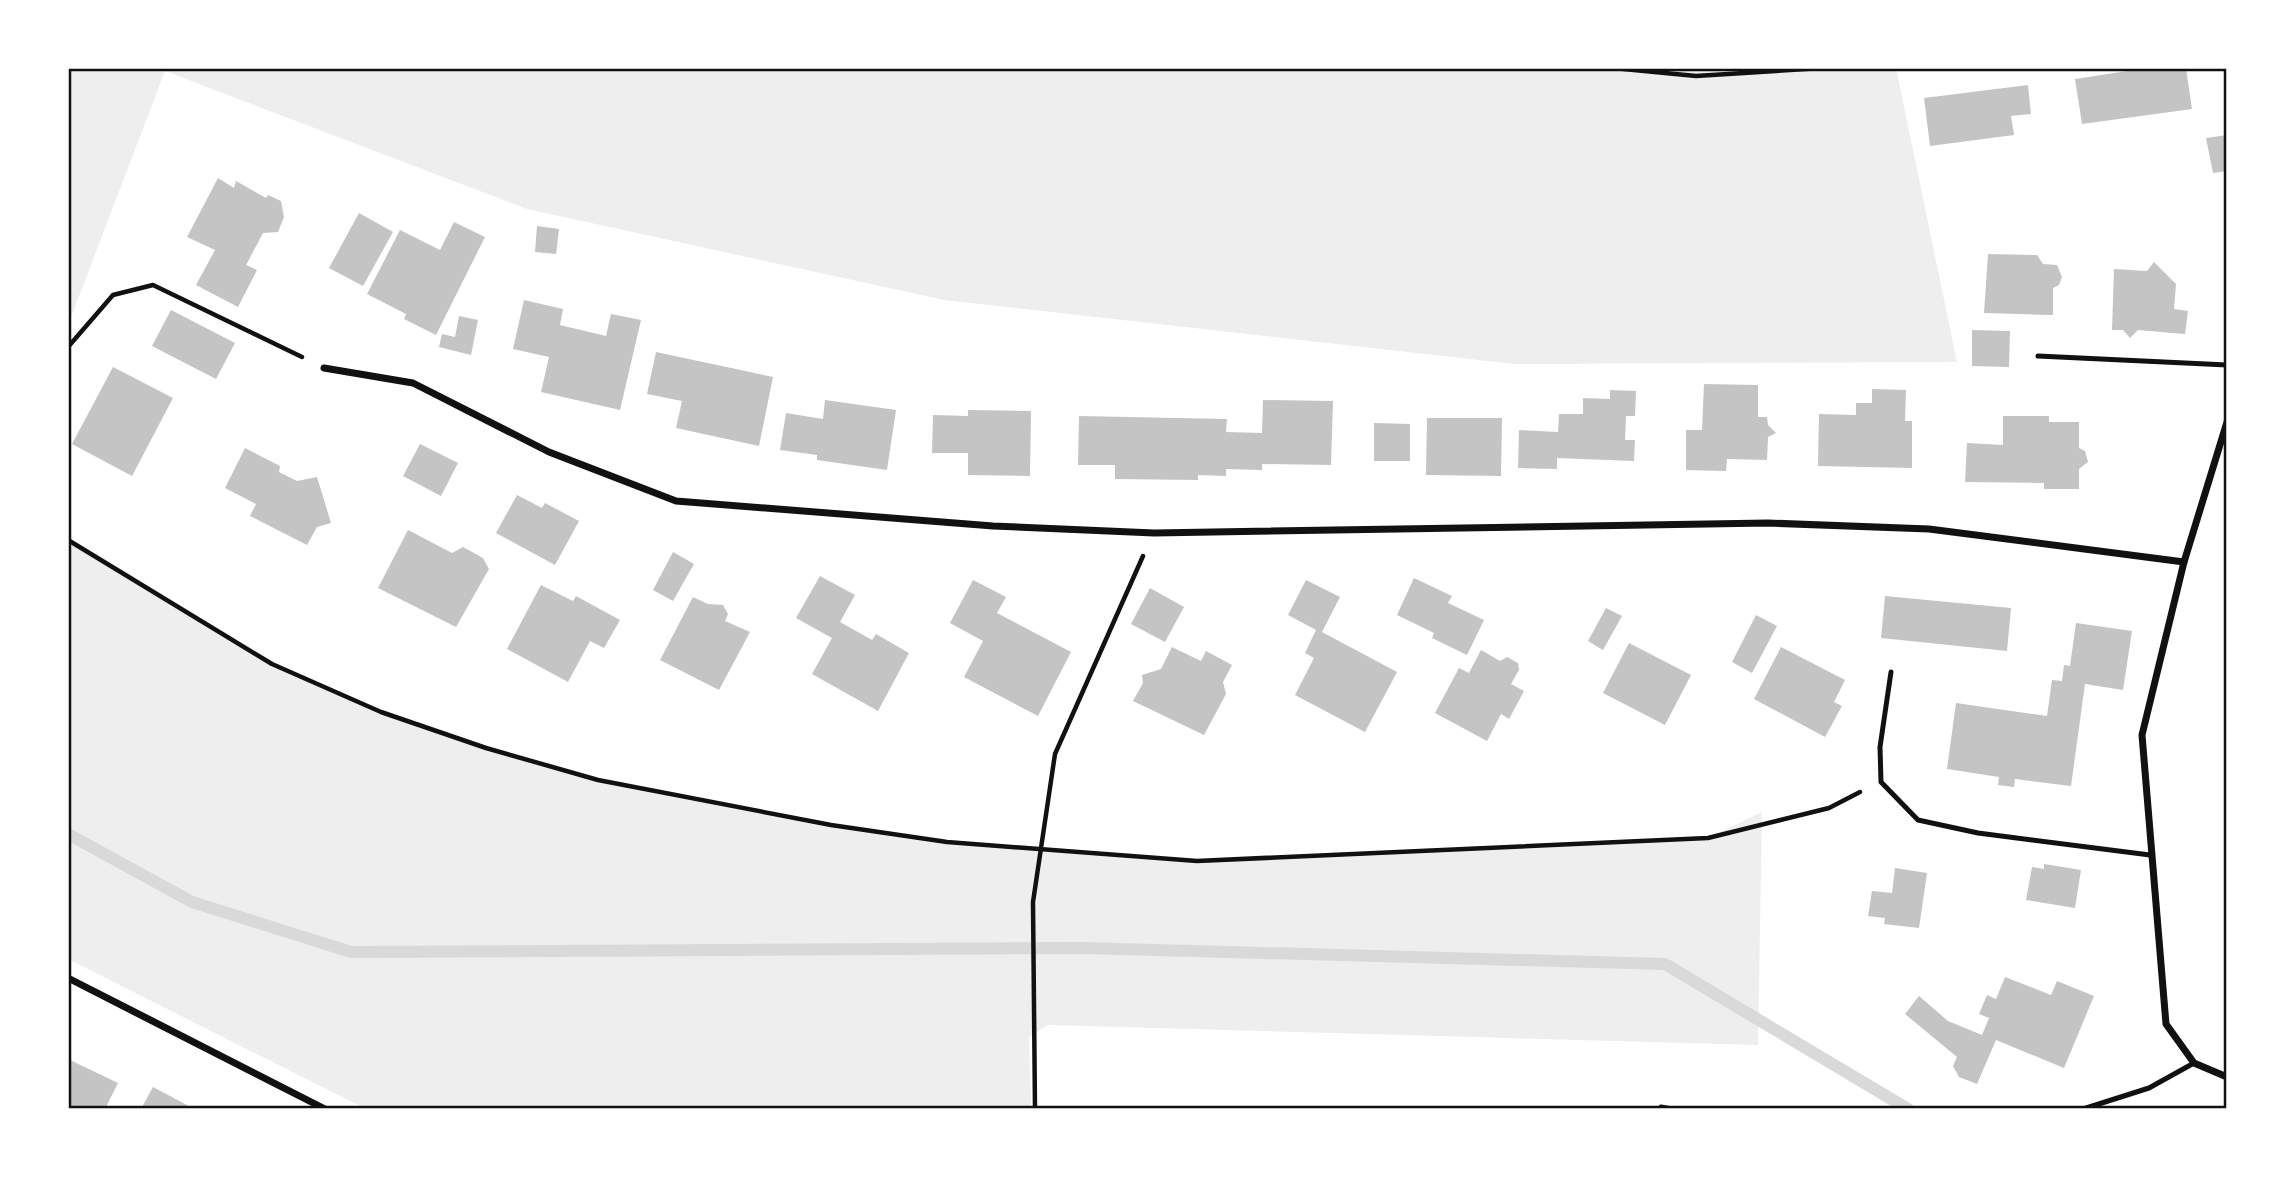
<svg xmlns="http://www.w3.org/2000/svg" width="2295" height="1177" viewBox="0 0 2295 1177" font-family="Merriweather,serif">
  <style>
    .green { fill: #eee }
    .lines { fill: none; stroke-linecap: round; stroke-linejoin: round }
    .stream { stroke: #d9d9d9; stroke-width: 12 }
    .building { fill: #c4c4c4 }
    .path { stroke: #111; stroke-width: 4.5 }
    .service { stroke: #111; stroke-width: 5 }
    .minor { stroke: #111; stroke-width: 7 }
    .neatline { fill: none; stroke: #111; stroke-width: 2.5 }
  </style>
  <rect width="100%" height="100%" fill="#fff"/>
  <g class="green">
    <polygon points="68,68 1896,68 1957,362 1514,364 944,300 527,209 165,71 68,325"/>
    <polygon points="68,540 272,664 381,712 486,748 598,780 831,825 947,842 1197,861 1708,838 1762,812 1758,1045 1048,1025 1029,1037 1031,1109 366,1109 68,959"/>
  </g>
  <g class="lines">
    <polyline class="stream" points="68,834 192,902 351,952 1084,948 1665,964 1908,1109"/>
  </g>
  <g class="building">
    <polygon points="2147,68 2186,68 2192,109 2082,124 2075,79"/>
    <polygon points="2028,85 2031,114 2011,116 2014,135 1930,146 1924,98"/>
    <polygon points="2227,135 2227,171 2213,173 2206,138"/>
    <polygon points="218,178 234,188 236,181 266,198 268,195 281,201 284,217 278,232 263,233 246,265 257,270 238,307 196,285 215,250 187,237"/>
    <polygon points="359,213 393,232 363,286 329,268"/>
    <polygon points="454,222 485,237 436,335 404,319 406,314 367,294 400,230 440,250"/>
    <polygon points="537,226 559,229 556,254 535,252"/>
    <polygon points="1988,254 2037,255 2043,264 2057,265 2062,277 2059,285 2053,288 2053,315 1984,313"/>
    <polygon points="2154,262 2176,284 2174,309 2188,311 2185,334 2138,330 2130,338 2123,330 2112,330 2114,269 2147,271"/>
    <polygon points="524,300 563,309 560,325 606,336 611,314 641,320 620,410 541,392 549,357 513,349"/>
    <polygon points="171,310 235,343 216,379 152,346"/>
    <polygon points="459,316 478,320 471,355 439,347 442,334 455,337"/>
    <polygon points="1972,330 2010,331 2009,367 1972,366"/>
    <polygon points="656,352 773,377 759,446 676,428 682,401 647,394"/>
    <polygon points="113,367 173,398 132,476 72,444"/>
    <polygon points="1704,384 1758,385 1758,417 1767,417 1768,425 1776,433 1768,437 1767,460 1727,459 1726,471 1686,470 1686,430 1702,430"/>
    <polygon points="1872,389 1906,390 1905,421 1912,421 1912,468 1818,466 1819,414 1856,415 1856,403 1872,403"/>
    <polygon points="1610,390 1636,391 1635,416 1626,416 1625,440 1635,440 1634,461 1557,458 1557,469 1518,468 1519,430 1558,432 1559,414 1583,414 1583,398 1610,399"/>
    <polygon points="825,400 896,410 887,470 817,460 817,455 780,450 786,413 823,419"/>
    <polygon points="1263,400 1333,401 1331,465 1262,464 1262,470 1226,469 1226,476 1198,475 1198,480 1115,479 1115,465 1078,465 1079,416 1227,419 1226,432 1262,433"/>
    <polygon points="968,410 1031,411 1030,476 968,475 968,453 932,453 933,415 968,416"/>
    <polygon points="2003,416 2049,416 2049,422 2079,422 2079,448 2085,451 2088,462 2079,469 2079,489 2044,489 2044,483 1965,482 1967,443 2003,445"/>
    <polygon points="1427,418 1502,418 1501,476 1426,475"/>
    <polygon points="1374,423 1410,424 1410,461 1374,461"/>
    <polygon points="420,444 458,463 441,496 403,476"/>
    <polygon points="245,448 280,466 279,472 297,481 317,477 331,523 317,527 307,545 250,516 256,504 225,488"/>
    <polygon points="517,495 542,508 545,503 579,521 555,565 496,533"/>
    <polygon points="408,530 452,553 463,547 483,558 489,569 456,627 378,588"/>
    <polygon points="673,552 694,564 673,601 653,590"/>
    <polygon points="820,576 855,595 840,622 872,640 876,634 909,653 878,711 812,674 832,638 796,618"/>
    <polygon points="1414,578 1452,596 1448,603 1484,620 1467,655 1432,638 1434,633 1397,615"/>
    <polygon points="973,580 1006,597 997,613 1071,652 1038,716 964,677 983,641 950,623"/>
    <polygon points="1306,580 1340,597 1322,632 1397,672 1365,732 1295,695 1314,658 1305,653 1316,630 1288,615"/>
    <polygon points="541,585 573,601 576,596 620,620 604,648 590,641 568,682 507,649"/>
    <polygon points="1150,588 1184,607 1165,642 1131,624"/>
    <polygon points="1885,596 2011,608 2007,651 1881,638"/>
    <polygon points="693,597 708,604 723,605 728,614 725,621 750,632 719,690 660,660"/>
    <polygon points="1606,608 1622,616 1603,650 1588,641"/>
    <polygon points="1756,615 1777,626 1752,673 1732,662"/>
    <polygon points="2076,623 2132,631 2123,690 2085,684 2071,786 2015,779 2014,787 1998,785 1999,777 1947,769 1956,703 2047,716 2052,680 2062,681 2064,665 2070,666"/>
    <polygon points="1629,643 1691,675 1665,725 1603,693"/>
    <polygon points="1172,647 1201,661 1206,651 1232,665 1223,682 1226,694 1204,735 1133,701 1143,683 1142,675 1161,669"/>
    <polygon points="1781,647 1845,680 1834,702 1842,706 1825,737 1754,699"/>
    <polygon points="1481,650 1500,661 1507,657 1518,663 1519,670 1511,684 1524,691 1509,719 1501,714 1487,741 1435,713 1459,668 1469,673"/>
    <polygon points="2044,864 2081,870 2075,908 2026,900 2032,867 2044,869"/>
    <polygon points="1895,868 1927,873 1919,928 1884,924 1885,918 1868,916 1872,891 1892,893"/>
    <polygon points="2005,977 2051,995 2057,981 2094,996 2064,1068 1996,1040 1977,1084 1959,1077 1953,1066 1957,1057 1905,1014 1919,996 1948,1021 1982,1035 1989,1018 1979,1014 1987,995 1996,999"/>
    <polygon points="68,1059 118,1083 105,1109 68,1109"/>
    <polygon points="153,1087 172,1097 194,1109 141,1109"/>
  </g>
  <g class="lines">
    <g class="path">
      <polyline points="1613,68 1696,76 1822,68"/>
      <polyline points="68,347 113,295 153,285 302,357"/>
      <polyline points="68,540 272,664 381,712 486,748 598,780 831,825 947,842 1197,861 1708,838 1829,808 1860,792"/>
      <polyline points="1035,1109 1033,902 1055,754 1143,556"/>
    </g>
    <g class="service">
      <polyline points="2038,356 2227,365"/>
      <polyline points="1891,672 1880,747 1881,782 1918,820 1978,833 2150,855"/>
      <polyline points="1661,1107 1672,1109"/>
      <polyline points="2083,1109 2149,1088 2194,1063"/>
    </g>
    <g class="minor">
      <polyline points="324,368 413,383 549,452 676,501 993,526 1154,533 1768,523 1929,529 2184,562"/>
      <polyline points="2227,422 2184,562 2142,735 2166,1024 2194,1063 2227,1077"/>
      <polyline points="68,978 325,1109"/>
    </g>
  </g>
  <rect width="2295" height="1177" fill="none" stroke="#ffffff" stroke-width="140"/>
  <rect x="70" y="70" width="2155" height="1037" class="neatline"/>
</svg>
